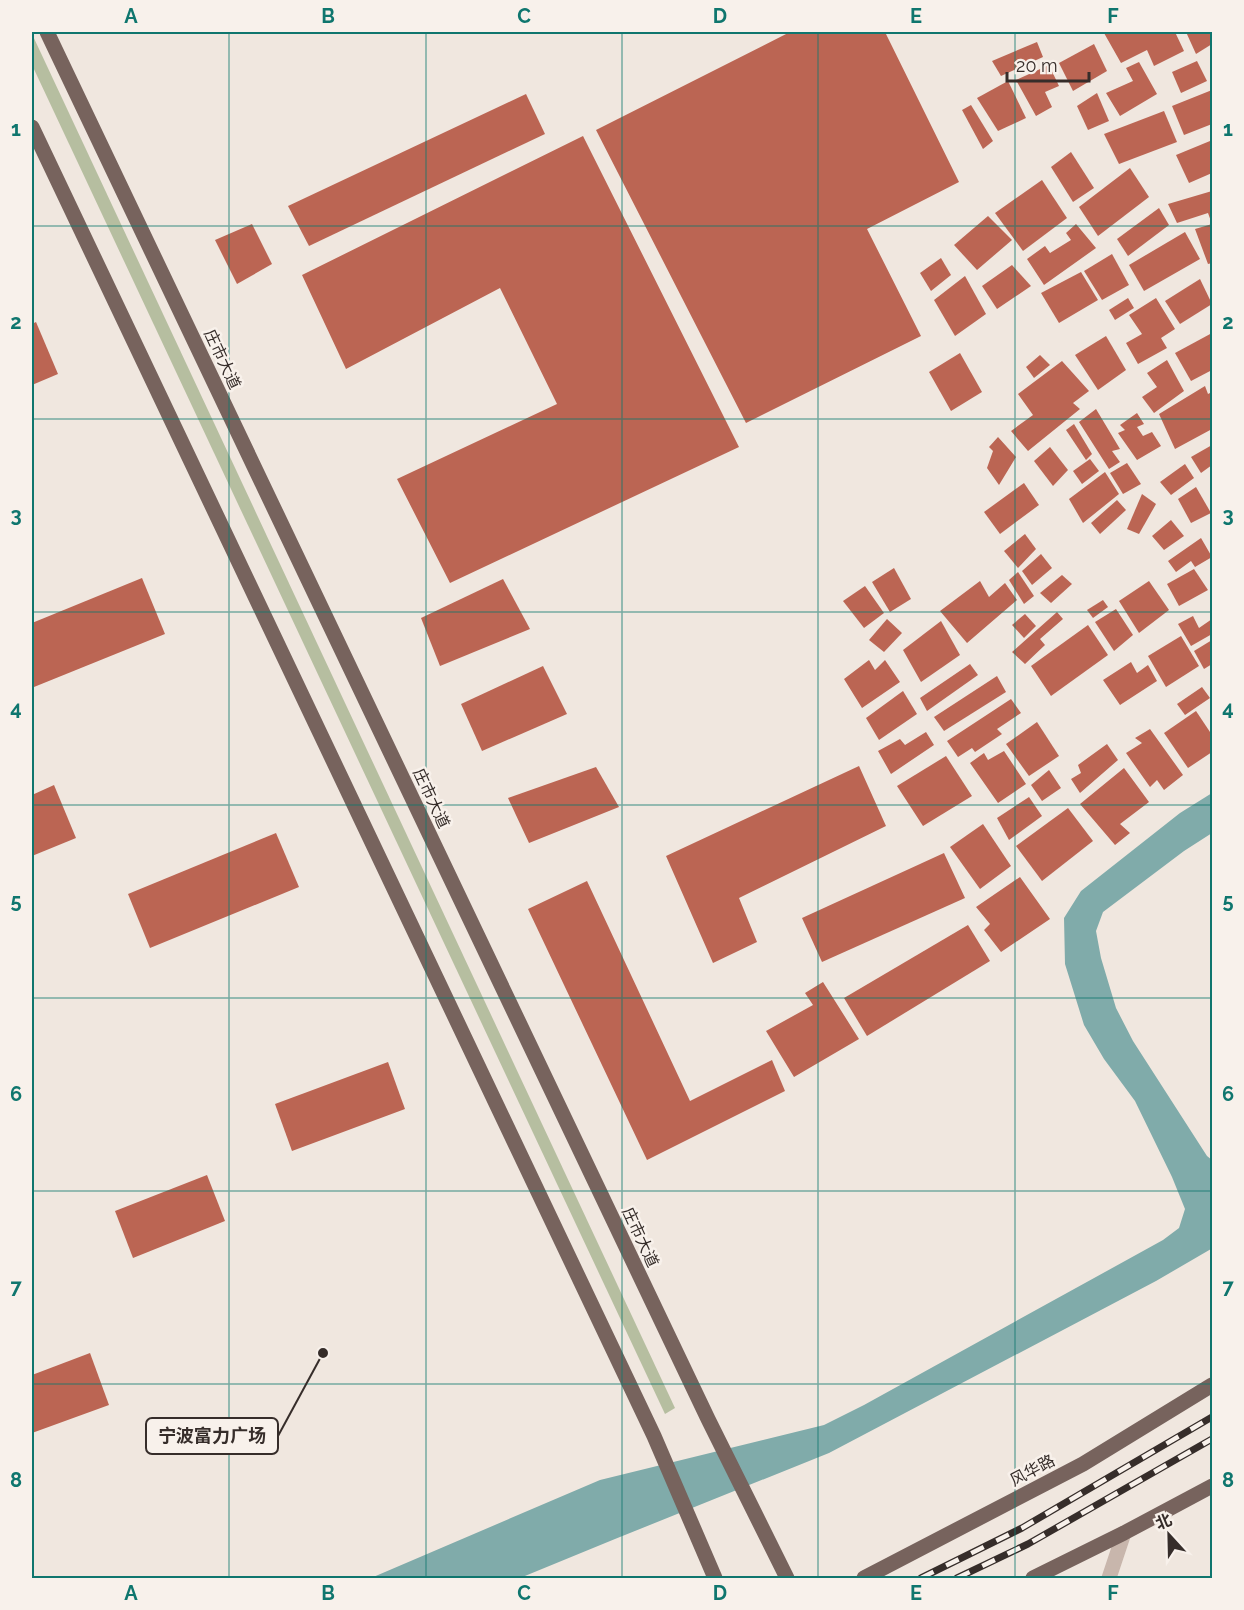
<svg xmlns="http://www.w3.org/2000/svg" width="1244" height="1610" viewBox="0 0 1244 1610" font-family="Raleway,'Noto Sans SC',sans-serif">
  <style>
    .green { fill: #b6bea0 }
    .water { fill: #80abaa }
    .building { fill: #bb6553 }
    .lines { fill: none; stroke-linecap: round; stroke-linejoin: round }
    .minor { stroke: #c8b6ac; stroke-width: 15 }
    .major { stroke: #77635d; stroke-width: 15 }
    .rail-casing { stroke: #362d2a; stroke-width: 7 }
    .rail { stroke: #f8f1eb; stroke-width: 4.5; stroke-dasharray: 14; stroke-linecap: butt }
    .grid { fill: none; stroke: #0f766e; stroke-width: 1.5; stroke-opacity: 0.55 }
    .labels { text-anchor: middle; stroke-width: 5; stroke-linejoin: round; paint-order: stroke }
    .street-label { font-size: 16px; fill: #362d2a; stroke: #f8f1eb }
    .leader { fill: none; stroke: #362d2a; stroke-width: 2 }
    .callout-dot { fill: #362d2a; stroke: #f8f1eb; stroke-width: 2 }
    .callout { fill: #f8f1eb; stroke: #362d2a; stroke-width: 2 }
    .callout-label { font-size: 18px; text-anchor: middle; font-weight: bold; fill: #362d2a }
    .neatline { fill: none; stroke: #0f766e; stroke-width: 2 }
    .grid-label { font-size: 20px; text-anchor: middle; font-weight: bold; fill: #0f766e }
  </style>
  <rect width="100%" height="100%" fill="#f0e7df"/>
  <polygon class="green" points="32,34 675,1408 665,1414 32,65"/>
  <polygon class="water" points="1212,793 1212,833 1184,851 1103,912 1096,931 1101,958 1116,1008 1133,1041 1207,1156 1212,1160 1212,1247 1211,1249 1156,1281 829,1453 615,1539 520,1578 371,1578 600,1480 824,1425 864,1405 1163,1240 1179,1228 1185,1209 1172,1177 1135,1101 1104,1059 1084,1025 1065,964 1064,918 1081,891 1180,813"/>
  <g class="building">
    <polygon points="790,32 885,32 959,182 867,229 921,336 746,423 596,130"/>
    <polygon points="1108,32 1175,32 1184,51 1154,66 1147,50 1121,63 1104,33"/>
    <polygon points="1186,32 1212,32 1212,44 1196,54"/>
    <polygon points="1037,42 1043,57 1001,76 992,61"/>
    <polygon points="1094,44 1107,71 1073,91 1059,63"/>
    <polygon points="1197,61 1207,81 1181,93 1172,72"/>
    <polygon points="1139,62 1157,94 1120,116 1106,93 1133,81 1126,68"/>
    <polygon points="1049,65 1059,86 1045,92 1052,107 1036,116 1016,80"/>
    <polygon points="1008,81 1026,118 998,131 977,98"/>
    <polygon points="1212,90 1212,124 1184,135 1172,106"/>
    <polygon points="1097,93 1109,121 1088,130 1077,106"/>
    <polygon points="526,94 545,134 309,246 288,206"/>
    <polygon points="971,105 993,141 983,149 962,110"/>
    <polygon points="1164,111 1177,142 1119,164 1104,134"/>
    <polygon points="583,136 739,447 450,583 397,479 557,404 500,288 346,369 302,275"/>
    <polygon points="1210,141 1212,148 1212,173 1189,183 1176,155"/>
    <polygon points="1071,152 1094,188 1073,202 1051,167"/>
    <polygon points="1130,168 1149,197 1098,236 1079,207"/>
    <polygon points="1042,180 1067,218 1023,251 995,213"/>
    <polygon points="1212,191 1212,263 1208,264 1195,229 1212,224 1208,213 1177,223 1168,204"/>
    <polygon points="1159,208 1169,225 1128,256 1117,239"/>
    <polygon points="988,216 1012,240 977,270 954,245"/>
    <polygon points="252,224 272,264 237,284 215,240"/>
    <polygon points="1076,224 1096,248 1044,285 1027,259 1045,246 1050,253 1071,240 1066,233"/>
    <polygon points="1185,232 1200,259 1144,291 1129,265"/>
    <polygon points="1112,254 1129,285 1102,300 1084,271"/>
    <polygon points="941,258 951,275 931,291 920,273"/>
    <polygon points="1012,265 1031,286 997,309 982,286"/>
    <polygon points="1081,272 1098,300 1059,323 1041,293"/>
    <polygon points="965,276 986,314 955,336 934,300"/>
    <polygon points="1200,279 1212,304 1180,324 1165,301"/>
    <polygon points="1128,298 1134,308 1115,320 1109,310"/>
    <polygon points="1156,298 1175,329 1161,338 1167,348 1138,364 1126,343 1142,334 1129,315"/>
    <polygon points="36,322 58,374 32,385 32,324"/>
    <polygon points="1212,333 1212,370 1191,381 1175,353"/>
    <polygon points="1106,336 1126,370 1098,390 1075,355"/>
    <polygon points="960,353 982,392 951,411 929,372"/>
    <polygon points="1040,355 1050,365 1034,378 1026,367"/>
    <polygon points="1167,360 1184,391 1154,413 1142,397 1157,387 1147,373"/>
    <polygon points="1062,361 1089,391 1073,403 1080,409 1028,451 1011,431 1033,415 1018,394"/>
    <polygon points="1205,386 1208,394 1212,392 1212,429 1175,449 1159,414"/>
    <polygon points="1096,409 1120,449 1112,451 1120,462 1109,469 1079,422"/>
    <polygon points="1137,413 1144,424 1137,427 1143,436 1152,432 1161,446 1137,460 1118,433 1125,430 1120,425"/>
    <polygon points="1074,424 1092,454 1086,460 1066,430"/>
    <polygon points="998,437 1016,457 999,485 987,468 993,451 989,447"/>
    <polygon points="1212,445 1212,465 1201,473 1191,457"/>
    <polygon points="1050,447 1068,470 1053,486 1034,461"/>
    <polygon points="1090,459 1099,471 1082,484 1073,471"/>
    <polygon points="1127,463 1141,484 1123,494 1110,473"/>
    <polygon points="1185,464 1194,478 1171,495 1160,482"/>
    <polygon points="1105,472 1119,494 1083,523 1069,499"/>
    <polygon points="1024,483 1039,505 1000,534 984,512"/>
    <polygon points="1196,487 1211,513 1191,523 1178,499"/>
    <polygon points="1142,494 1156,504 1139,534 1127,529"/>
    <polygon points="1117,500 1126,510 1100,534 1091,523"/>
    <polygon points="1171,520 1184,536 1164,550 1152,536"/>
    <polygon points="1025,534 1036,549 1018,568 1004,551"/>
    <polygon points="1201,538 1212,557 1195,567 1191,561 1176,572 1168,561"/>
    <polygon points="1041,554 1052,568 1032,585 1022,571"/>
    <polygon points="894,568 911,599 890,612 872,582"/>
    <polygon points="1194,569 1208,590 1179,606 1167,584"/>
    <polygon points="1018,572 1034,596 1024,604 1009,580"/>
    <polygon points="1062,575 1072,584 1051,603 1040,593"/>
    <polygon points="142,578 165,634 34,687 32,681 32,623"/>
    <polygon points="503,579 530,629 440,666 421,618"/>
    <polygon points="980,581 989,597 1005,583 1017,600 967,643 940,611"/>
    <polygon points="1149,581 1169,610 1139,633 1119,601"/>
    <polygon points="865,586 884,613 864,628 843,601"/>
    <polygon points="1103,600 1108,607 1093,618 1087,610"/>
    <polygon points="1116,609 1133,635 1114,651 1095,622"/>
    <polygon points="1057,612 1063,619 1040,639 1045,645 1025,664 1012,652"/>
    <polygon points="1025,614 1036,626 1024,638 1012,625"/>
    <polygon points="1193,616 1199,628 1212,619 1212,634 1191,646 1178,624"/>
    <polygon points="887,619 902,633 884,652 869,640"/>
    <polygon points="941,621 960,655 921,682 903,650"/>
    <polygon points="1088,625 1108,655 1051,696 1031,666"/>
    <polygon points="1181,636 1199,666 1166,687 1148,656"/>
    <polygon points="1212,640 1212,664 1204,669 1194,651"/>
    <polygon points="869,660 875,670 885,660 900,682 862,708 844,679"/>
    <polygon points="1131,662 1137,673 1148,665 1157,681 1120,705 1103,680"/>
    <polygon points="970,664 978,675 927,711 920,698"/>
    <polygon points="543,666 567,714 482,751 461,704"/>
    <polygon points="997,676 1006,692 944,731 934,717"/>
    <polygon points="1202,687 1210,698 1185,715 1177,704"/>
    <polygon points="903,691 917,714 879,740 866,718"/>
    <polygon points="1011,699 1021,713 997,729 1002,734 975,752 972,748 958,757 947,741"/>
    <polygon points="1196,711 1212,735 1212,752 1188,768 1164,733"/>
    <polygon points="1037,722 1059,756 1029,776 1006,744"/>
    <polygon points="1150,729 1183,775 1164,790 1157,780 1150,787 1126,753 1142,743 1135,738"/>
    <polygon points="926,732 934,745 891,774 878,751 900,739 905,745"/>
    <polygon points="1107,744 1118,760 1080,793 1071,779 1081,773 1078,765"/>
    <polygon points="1004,751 1026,784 998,803 970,763 984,753 988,760"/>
    <polygon points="946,756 972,796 923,826 897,786"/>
    <polygon points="859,766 886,826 739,898 757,942 713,963 666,856"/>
    <polygon points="596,767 619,807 529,843 508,798"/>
    <polygon points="1124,768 1149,802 1120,824 1130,833 1115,845 1080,804"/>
    <polygon points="1049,770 1061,788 1042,801 1031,785"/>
    <polygon points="54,785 76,838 32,856 32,795"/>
    <polygon points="1029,797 1042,816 1009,840 997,818"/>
    <polygon points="1068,808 1093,841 1042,881 1016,846"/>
    <polygon points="983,824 1011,866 980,889 950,847"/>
    <polygon points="276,833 299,887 150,948 128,894"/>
    <polygon points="944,853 965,898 822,962 802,918"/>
    <polygon points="1020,877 1050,919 1001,952 984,930 990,924 976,907"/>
    <polygon points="587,881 690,1101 772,1060 785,1091 647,1160 528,909"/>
    <polygon points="968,925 990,961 867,1036 844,998"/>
    <polygon points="823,982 859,1039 794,1077 766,1031 813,1005 805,993"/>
    <polygon points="388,1062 405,1109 292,1151 275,1104"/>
    <polygon points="207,1175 225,1221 133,1258 115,1211"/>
    <polygon points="90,1353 109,1405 32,1433 32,1375"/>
  </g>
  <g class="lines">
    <polyline class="minor" points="1109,1578 1124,1533"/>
    <g class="major">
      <polyline points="47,32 708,1419 787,1578"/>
      <polyline points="32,127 654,1436 715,1578"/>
      <polyline points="864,1578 1083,1464 1212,1385"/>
      <polyline points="1033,1578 1124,1533 1212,1486"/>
    </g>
    <g class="rail-casing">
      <g id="rail">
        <polyline points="921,1578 1022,1528 1212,1417"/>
        <polyline points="957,1578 1028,1544 1212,1439"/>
      </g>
    </g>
    <use href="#rail" class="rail"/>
  </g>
  <path class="grid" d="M229 32V1578M426 32V1578M622 32V1578M818 32V1578M1015 32V1578M32 226H1212M32 419H1212M32 612H1212M32 805H1212M32 998H1212M32 1191H1212M32 1384H1212"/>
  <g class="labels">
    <g class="street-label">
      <text transform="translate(223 359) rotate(65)" y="6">庄市大道</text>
      <text transform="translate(432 798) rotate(65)" y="6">庄市大道</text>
      <text transform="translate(641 1237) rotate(65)" y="6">庄市大道</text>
      <text transform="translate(1032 1470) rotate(-28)" y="6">风华路</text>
    </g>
  </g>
  <path class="leader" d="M323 1353L278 1436"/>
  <circle class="callout-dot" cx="323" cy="1353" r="6"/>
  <rect class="callout" x="146" y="1418" width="132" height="36" rx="6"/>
  <g class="callout-label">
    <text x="212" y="1442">宁波富力广场</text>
  </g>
  <rect width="1244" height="1610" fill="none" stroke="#f8f1eb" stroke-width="66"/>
  <g transform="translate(1169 1535) rotate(338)" stroke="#f8f1eb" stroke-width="4.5" paint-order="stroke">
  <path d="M0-4.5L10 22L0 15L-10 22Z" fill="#362d2a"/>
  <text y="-9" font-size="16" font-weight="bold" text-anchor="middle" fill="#362d2a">北</text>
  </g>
  <path d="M1007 72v9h82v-9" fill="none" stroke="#362d2a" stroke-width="3"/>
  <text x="1016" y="72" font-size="18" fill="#362d2a" stroke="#f8f1eb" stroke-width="4.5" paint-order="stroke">20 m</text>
  <rect x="33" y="33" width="1178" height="1544" class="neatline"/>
  <g class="grid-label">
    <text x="131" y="23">A</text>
    <text x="328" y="23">B</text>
    <text x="524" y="23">C</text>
    <text x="720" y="23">D</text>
    <text x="916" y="23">E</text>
    <text x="1113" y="23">F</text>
    <text x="16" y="136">1</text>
    <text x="1228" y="136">1</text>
    <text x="16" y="329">2</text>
    <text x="1228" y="329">2</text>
    <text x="16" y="522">3</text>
    <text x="1228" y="522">3</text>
    <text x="16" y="715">4</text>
    <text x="1228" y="715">4</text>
    <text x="16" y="908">5</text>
    <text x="1228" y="908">5</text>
    <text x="16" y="1101">6</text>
    <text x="1228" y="1101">6</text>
    <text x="16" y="1294">7</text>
    <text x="1228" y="1294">7</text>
    <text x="16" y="1487">8</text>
    <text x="1228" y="1487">8</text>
    <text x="131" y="1600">A</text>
    <text x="328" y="1600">B</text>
    <text x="524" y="1600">C</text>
    <text x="720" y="1600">D</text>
    <text x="916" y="1600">E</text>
    <text x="1113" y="1600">F</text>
  </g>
</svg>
